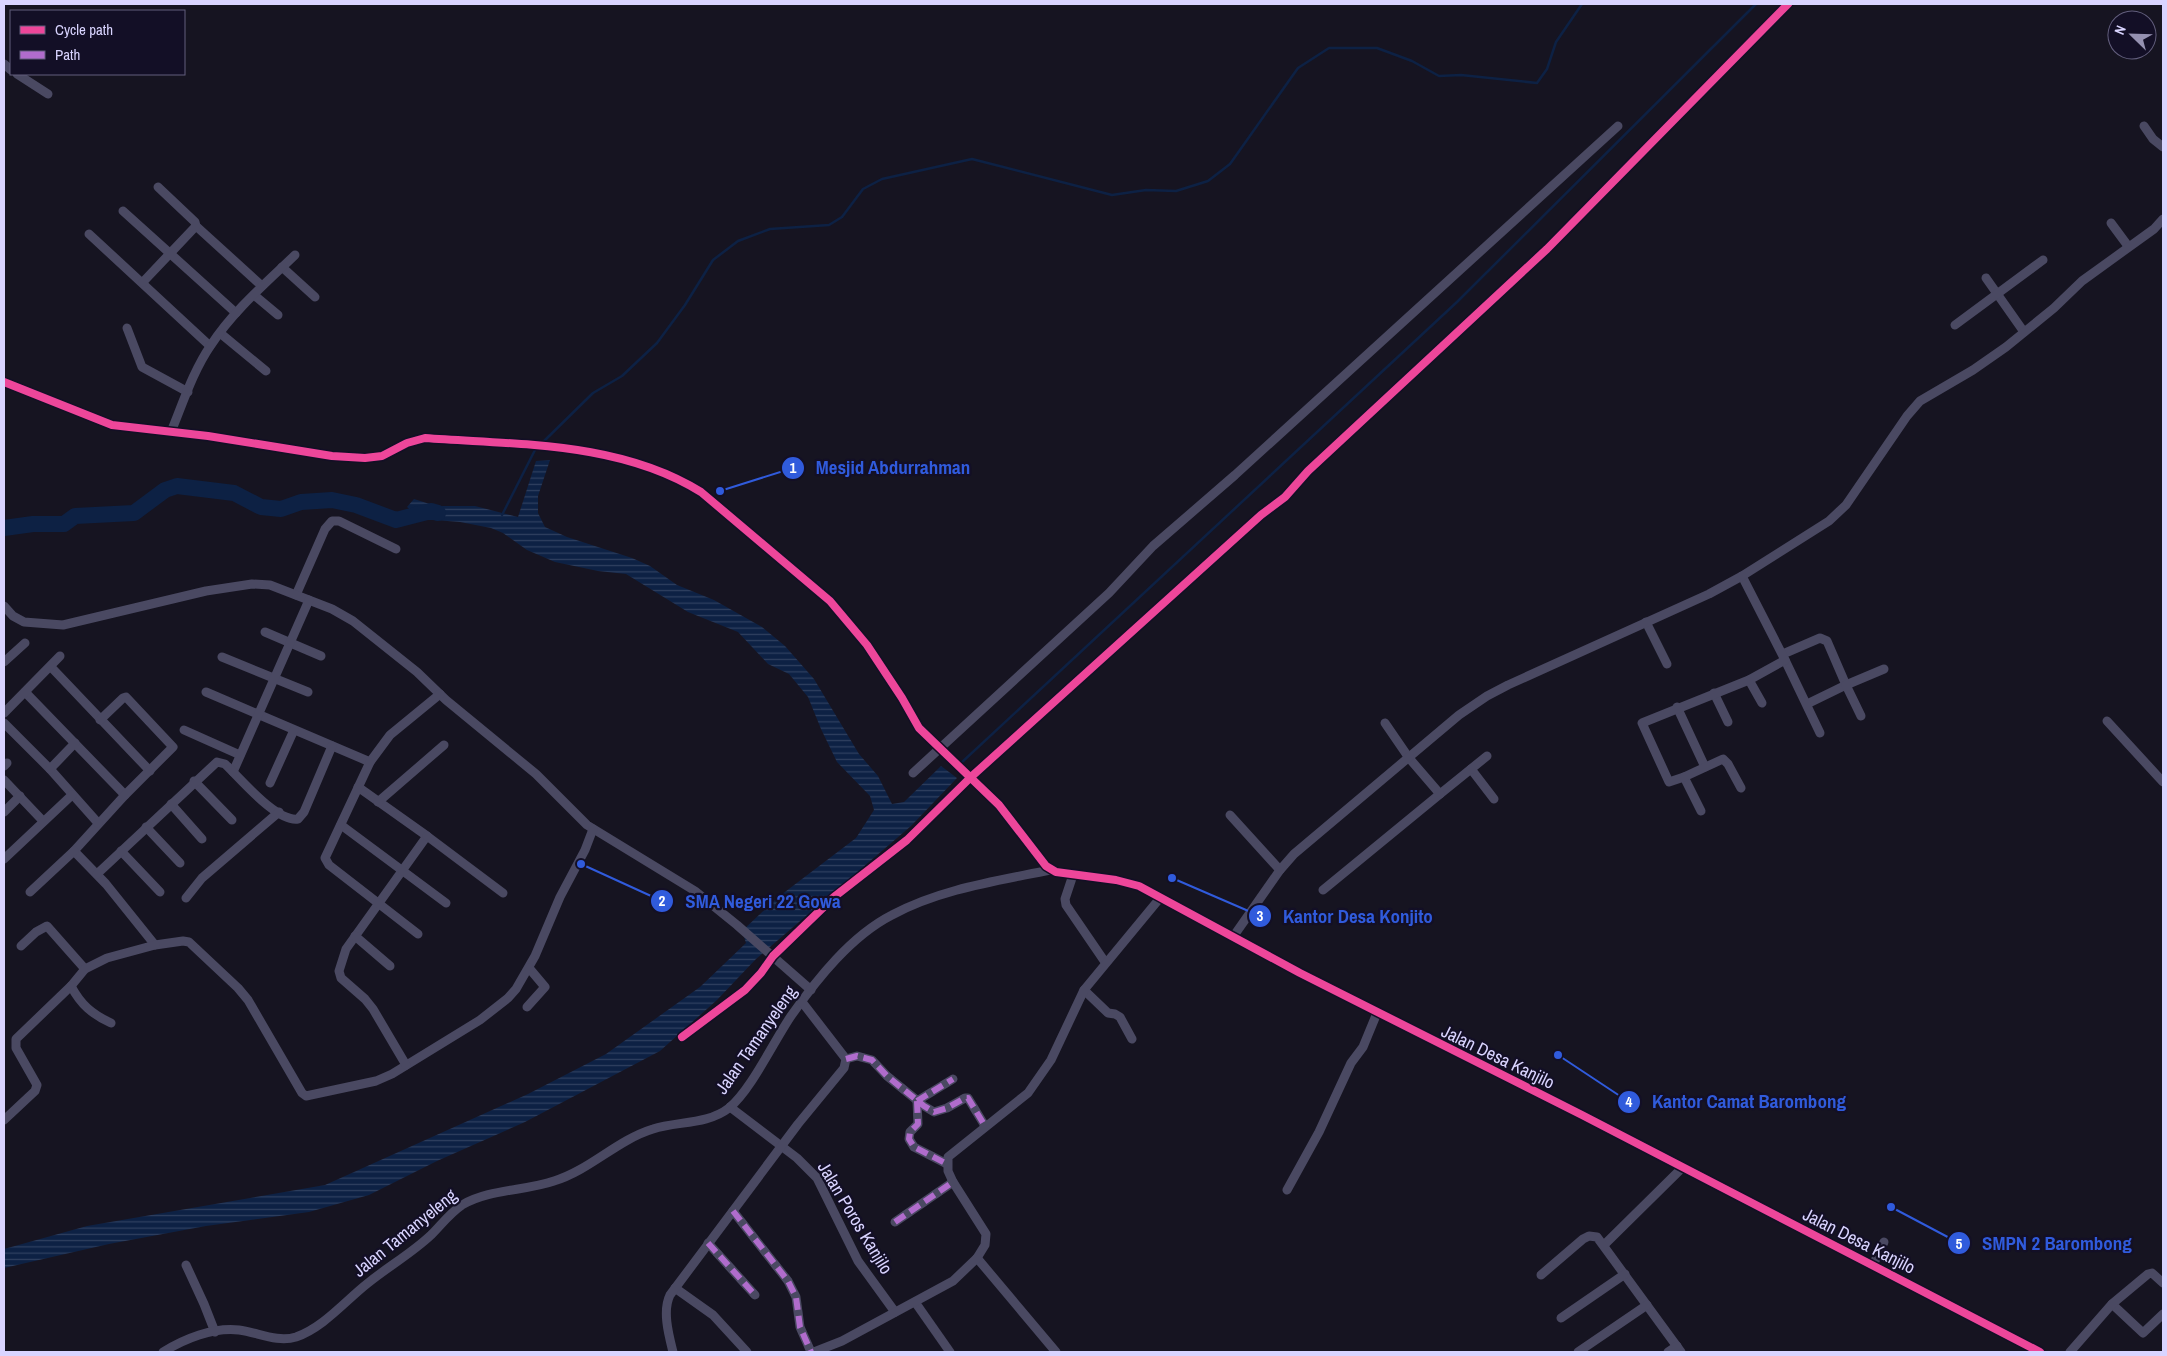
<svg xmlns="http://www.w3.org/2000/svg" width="2167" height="1356" viewBox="0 0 2167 1356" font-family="'Archivo Narrow',sans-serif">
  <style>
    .water { fill: url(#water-rules) }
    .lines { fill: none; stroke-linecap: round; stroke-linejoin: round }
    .stream { stroke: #0d2144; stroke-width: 2.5 }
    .river { stroke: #0d2144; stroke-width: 16 }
    .street { stroke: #4a4962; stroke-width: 9 }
    .quiet { stroke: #b06ccc; stroke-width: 6; stroke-dasharray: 12 6; stroke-linecap: butt }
    .cycleway-casing { stroke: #130f26; stroke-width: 11 }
    .cycleway { stroke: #ed469a; stroke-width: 8 }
    .labels { text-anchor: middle; stroke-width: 4.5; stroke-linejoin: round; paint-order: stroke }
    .street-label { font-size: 18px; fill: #d9d4ff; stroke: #130f26 }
    .leader { fill: none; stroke: #305bdc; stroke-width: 2 }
    .callout-dot { fill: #305bdc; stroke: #130f26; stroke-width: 2 }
    .mark-label { font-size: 15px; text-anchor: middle; font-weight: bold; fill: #fff }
    .callout-label { font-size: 19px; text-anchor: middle; font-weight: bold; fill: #305bdc; stroke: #130f26; stroke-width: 4.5; stroke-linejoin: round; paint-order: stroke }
  </style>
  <defs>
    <pattern id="water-rules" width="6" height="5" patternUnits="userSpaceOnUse" patternTransform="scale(1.25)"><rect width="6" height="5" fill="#0d2144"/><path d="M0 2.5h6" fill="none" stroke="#304060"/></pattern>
  </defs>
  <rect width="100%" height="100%" fill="#161421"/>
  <polygon class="water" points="550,460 538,496 538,513 545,527 567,537 632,558 650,566 677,585 714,600 762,627 785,646 814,679 859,754 878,776 892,804 904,802 941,766 957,778 911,826 756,959 717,1000 660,1051 525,1122 437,1161 369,1195 309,1212 206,1226 109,1244 4,1268 4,1249 87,1226 325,1185 528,1094 606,1054 700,987 746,943 742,931 777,898 856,838 874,810 870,796 837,762 821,729 808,697 789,674 768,664 738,632 688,612 626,574 598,571 555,562 527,550 503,533 491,528 460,522 422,519 407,507 414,499 436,506 475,506 518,517 536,461"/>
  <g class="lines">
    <g class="stream">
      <polyline points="542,443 593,393 622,376 657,343 685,305 713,260 738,241 770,229 829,225 842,217 863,189 882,179 972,159 1112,195 1146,190 1176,191 1208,181 1230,164 1298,68 1329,48 1377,48 1412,61 1439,76 1461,75 1537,83 1547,69 1556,42 1582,4"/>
      <polyline points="502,515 536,448"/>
      <polyline points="960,764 1457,302 1756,4"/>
    </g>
    <polyline class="river" points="4,528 33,524 64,524 75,516 134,513 165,490 177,486 234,493 261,507 281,509 301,502 332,500 356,505 396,520 431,511 438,513"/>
    <g class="street">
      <polyline points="4,64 11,70"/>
      <polyline points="17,74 48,94"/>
      <polyline points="2144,126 2153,139 2163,147"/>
      <polyline points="123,211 236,313"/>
      <polyline points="2111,223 2128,246"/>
      <polyline points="196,226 262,286"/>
      <polyline points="89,234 210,346"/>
      <polyline points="282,267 315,297"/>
      <polyline points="1986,278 2024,332"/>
      <polyline points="143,282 196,226 195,222 158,187"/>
      <polyline points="254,295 278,315"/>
      <polyline points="1955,325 2043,260"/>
      <polyline points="127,328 142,367 188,392"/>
      <polyline points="220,333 266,371"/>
      <path d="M4 382 112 425 208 436 332 456 365 458 382 456 407 443 425 438C517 445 619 441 701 492L830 601 867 645 902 698 919 728 999 805 1046 866 1056 872 1116 880 1139 886 1300 973 1582 1115 2040 1352"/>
      <path d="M171 432C183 403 193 371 211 345 233 311 266 283 295 255"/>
      <polyline points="296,595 325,529 332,521 339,521 396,549"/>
      <polyline points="4,606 13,616 24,622 63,625 206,591 252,584 270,585 332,609 353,621 417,672 446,700 536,774 587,825 695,891 737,925 811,990"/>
      <polyline points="1646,622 1667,664"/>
      <polyline points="265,632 321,656"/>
      <polyline points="1783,654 1820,638 1827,641 1846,685 1807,704"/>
      <polyline points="222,657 308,692"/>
      <polyline points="1785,660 1820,733"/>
      <polyline points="4,662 25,643"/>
      <polyline points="51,667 150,771"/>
      <polyline points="1749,680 1762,703"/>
      <polyline points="25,692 125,795"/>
      <polyline points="206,692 370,762"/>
      <polyline points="1714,693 1728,722"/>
      <polyline points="1677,707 1705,767"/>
      <polyline points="4,713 60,656"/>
      <polyline points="1861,716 1846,685 1884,669"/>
      <polyline points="100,720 123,698 126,697 173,747 125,795 74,851 106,884 155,945 183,941 189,942 238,988 248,1000 302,1093 306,1096 376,1081 392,1074 480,1020 508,998 516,989 535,956 560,897 585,850 593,829"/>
      <polyline points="2107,721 2163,782"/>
      <polyline points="4,723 50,769 98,823"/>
      <polyline points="184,730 240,755"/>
      <polyline points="4,766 7,763"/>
      <polyline points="50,769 75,743"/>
      <polyline points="1471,769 1494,799"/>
      <polyline points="233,772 309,600"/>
      <polyline points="913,773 1109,593 1153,546 1235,475 1618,126"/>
      <polyline points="1684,777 1701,811"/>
      <polyline points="4,780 43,821"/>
      <polyline points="194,781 232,820"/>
      <polyline points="270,783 294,730"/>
      <polyline points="358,787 427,836 346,949 339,971 341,978 365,999 373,1009 406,1065"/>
      <polyline points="1741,788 1728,764 1723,759 1684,777 1669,782 1642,723 1749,680 1785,660 1742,576"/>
      <polyline points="1440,794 1487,756"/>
      <polyline points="378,802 444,745"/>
      <polyline points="171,804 202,839"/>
      <polyline points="4,812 20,796"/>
      <polyline points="1230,815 1280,870"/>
      <polyline points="341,825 446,903"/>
      <polyline points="146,827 180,863"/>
      <polyline points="427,836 503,893"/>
      <polyline points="121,851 160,892"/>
      <polyline points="4,859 72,795"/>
      <path d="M97 874 217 762 225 764C240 778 276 822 298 819L304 812 332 746"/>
      <polyline points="1073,875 1065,899 1066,905 1105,962"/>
      <polyline points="1323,890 1440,794 1409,758 1385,723"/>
      <polyline points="30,892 74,851"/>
      <polyline points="186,898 202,878 279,812"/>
      <polyline points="418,934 329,865 325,858 370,762 390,735 440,694"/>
      <polyline points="355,936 390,966"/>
      <polyline points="1233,937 1280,870 1294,854 1459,715 1487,696 1508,685 1709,594 1742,576 1829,521 1846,505 1907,416 1920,401 1973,370 2006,347 2054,308 2082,281 2154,229 2163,219"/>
      <polyline points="21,946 36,932 47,926 85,969"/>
      <polyline points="71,986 85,969 107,958 155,945"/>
      <polyline points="1084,990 1108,1013 1115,1014 1120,1017 1132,1039"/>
      <polyline points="527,1007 545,987 529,968"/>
      <polyline points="682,1037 745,990 761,973 773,956 834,897 907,840 971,777 1261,515 1285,497 1308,471 1547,249 1788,4"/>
      <polyline points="846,1059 857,1056 872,1060 887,1076 924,1106 934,1112 947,1108 965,1098 968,1098 985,1126"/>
      <polyline points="917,1101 918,1124 910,1132 909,1139 914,1147 947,1164"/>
      <polyline points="917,1101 953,1079"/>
      <polyline points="730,1107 797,1158 817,1178 858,1261 895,1312"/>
      <path d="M4 1120 35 1091 37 1085 16 1048V1039L71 986C81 1005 92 1014 111 1023"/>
      <polyline points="1287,1190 1319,1132 1351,1063 1363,1047 1377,1013"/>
      <polyline points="733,1211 788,1281 796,1297 800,1327 811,1352"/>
      <polyline points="895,1222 953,1182"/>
      <polyline points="708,1243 755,1295"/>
      <polyline points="1604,1245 1682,1168"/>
      <polyline points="977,1258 1056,1352"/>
      <polyline points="186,1265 204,1304 215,1332"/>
      <polyline points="1873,1265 1884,1242"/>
      <polyline points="1541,1275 1583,1239 1589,1236 1597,1237 1681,1352"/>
      <polyline points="675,1288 713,1315 747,1352"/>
      <polyline points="915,1302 950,1352"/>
      <polyline points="2112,1304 2143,1333 2163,1314"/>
      <polyline points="1561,1318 1625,1274"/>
      <path d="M163 1352C184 1339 213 1327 239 1330 257 1332 277 1343 296 1337 324 1327 345 1301 368 1283 389 1266 412 1253 431 1235 441 1225 450 1213 462 1205 489 1189 525 1191 554 1181 590 1170 617 1140 653 1129 677 1121 707 1125 729 1108 751 1090 774 1041 791 1016 817 979 851 936 892 915 940 889 997 881 1050 870"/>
      <path d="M673 1352C669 1336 662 1311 670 1295L798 1124 844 1068 846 1059 802 1002"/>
      <polyline points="814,1352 842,1341 953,1281 977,1258 985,1245 986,1234 953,1182 948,1171 948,1157 1028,1093 1051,1060 1084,990 1160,898"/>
      <polyline points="1578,1352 1647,1305"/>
      <polyline points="1668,1352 1677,1346"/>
      <polyline points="2070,1352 2112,1304 2148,1274 2152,1273 2163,1283"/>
    </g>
    <g class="quiet">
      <polyline points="846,1059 857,1056 872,1060 887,1076 924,1106 934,1112 947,1108 965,1098 968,1098 985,1126"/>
      <polyline points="917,1101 918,1124 910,1132 909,1139 914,1147 947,1164"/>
      <polyline points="917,1101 953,1079"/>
      <polyline points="733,1211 788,1281 796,1297 800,1327 811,1352"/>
      <polyline points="895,1222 953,1182"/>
      <polyline points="708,1243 755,1295"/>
    </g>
    <g class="cycleway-casing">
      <g id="cycleway">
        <path d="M4 382 112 425 208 436 332 456 365 458 382 456 407 443 425 438C517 445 619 441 701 492L830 601 867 645 902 698 919 728 999 805 1046 866 1056 872 1116 880 1139 886 1300 973 1582 1115 2040 1352"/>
        <polyline points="682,1037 745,990 761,973 773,956 834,897 907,840 971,777 1261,515 1285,497 1308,471 1547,249 1788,4"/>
      </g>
    </g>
    <use href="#cycleway" class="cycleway"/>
  </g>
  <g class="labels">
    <g class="street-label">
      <text transform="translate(756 1040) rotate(-55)" y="6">Jalan Tamanyeleng</text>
      <text transform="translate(1498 1057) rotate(26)" y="6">Jalan Desa Kanjilo</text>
      <text transform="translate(855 1218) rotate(59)" y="6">Jalan Poros Kanjilo</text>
      <text transform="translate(405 1233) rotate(-39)" y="6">Jalan Tamanyeleng</text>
      <text transform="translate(1859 1241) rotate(27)" y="6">Jalan Desa Kanjilo</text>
    </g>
  </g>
  <path class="leader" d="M720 491L793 468M581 864L662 901M1172 878L1260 916M1558 1055L1629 1102M1891 1207L1959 1243"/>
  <g class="callout-dot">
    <circle cx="720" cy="491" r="5"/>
    <circle cx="581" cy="864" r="5"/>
    <circle cx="1172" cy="878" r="5"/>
    <circle cx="1558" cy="1055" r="5"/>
    <circle cx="1891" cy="1207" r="5"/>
    <circle cx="793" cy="468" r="12"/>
    <circle cx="662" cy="901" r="12"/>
    <circle cx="1260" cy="916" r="12"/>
    <circle cx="1629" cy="1102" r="12"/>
    <circle cx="1959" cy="1243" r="12"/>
  </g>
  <g class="mark-label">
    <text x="793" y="473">1</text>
    <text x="662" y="906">2</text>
    <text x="1260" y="921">3</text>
    <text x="1629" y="1107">4</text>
    <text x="1959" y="1249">5</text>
  </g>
  <g class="callout-label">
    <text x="893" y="474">Mesjid Abdurrahman</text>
    <text x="763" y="908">SMA Negeri 22 Gowa</text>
    <text x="1358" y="923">Kantor Desa Konjito</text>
    <text x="1749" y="1108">Kantor Camat Barombong</text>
    <text x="2057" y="1250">SMPN 2 Barombong</text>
  </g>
  <rect width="2167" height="1356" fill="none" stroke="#d9d4ff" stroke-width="10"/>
  <rect x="10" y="10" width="175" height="65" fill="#130f26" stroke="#625e7d"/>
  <rect x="20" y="26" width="25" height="8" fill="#ed469a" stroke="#625e7d"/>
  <text x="55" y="35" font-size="15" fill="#d9d4ff">Cycle path</text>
  <rect x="20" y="51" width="25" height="8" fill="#b06ccc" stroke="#625e7d"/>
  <text x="55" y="60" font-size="15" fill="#d9d4ff">Path</text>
  <g transform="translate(2132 35) rotate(293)"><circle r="24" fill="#130f26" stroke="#625e7d"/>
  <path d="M0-4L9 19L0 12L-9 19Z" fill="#9591b1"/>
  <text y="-8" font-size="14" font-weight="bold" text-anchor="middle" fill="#d9d4ff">N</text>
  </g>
</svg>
